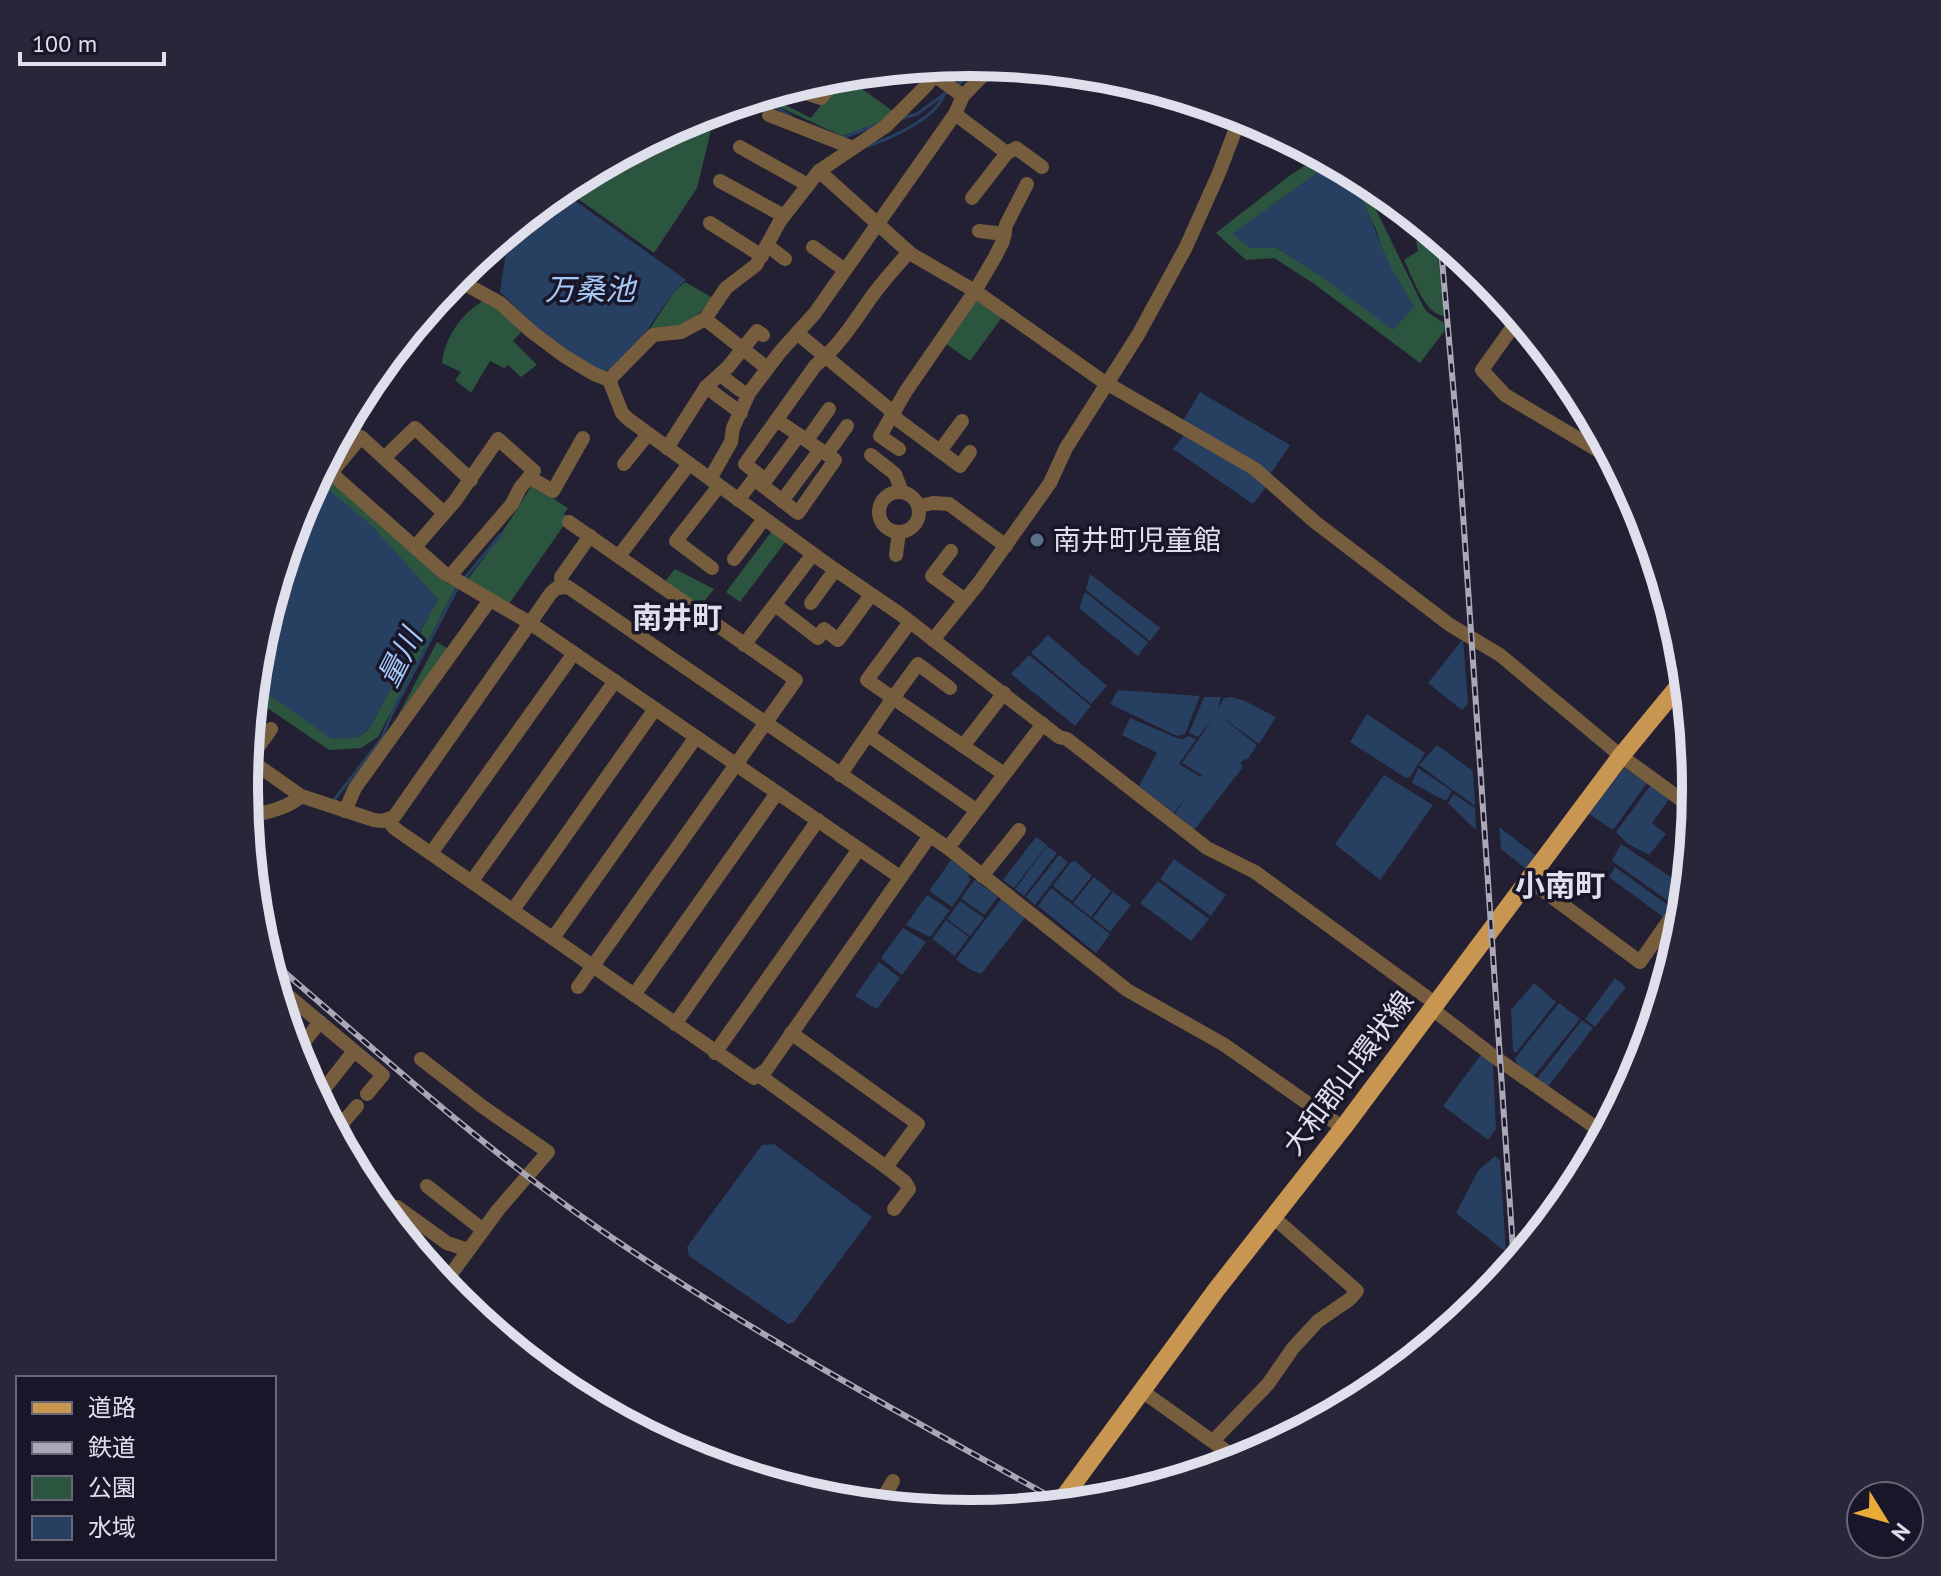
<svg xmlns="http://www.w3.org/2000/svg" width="1941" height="1576" viewBox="0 0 1941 1576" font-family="'PT Sans','Noto Sans JP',sans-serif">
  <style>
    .built { fill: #2c2740 }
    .green { fill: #2c5540 }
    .water { fill: #273f60 }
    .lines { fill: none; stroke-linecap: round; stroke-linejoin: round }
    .stream { stroke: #273f60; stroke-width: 3 }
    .minor { stroke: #765d3d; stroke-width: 14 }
    .major { stroke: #c99651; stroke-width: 18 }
    .rail-casing { stroke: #aaa8b7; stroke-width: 6 }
    .rail { stroke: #1a1629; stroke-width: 3; stroke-dasharray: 9; stroke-linecap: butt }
    .service-dot { fill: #5c6f8a; stroke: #1a1629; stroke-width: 3 }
    .labels { text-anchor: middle; stroke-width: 7; stroke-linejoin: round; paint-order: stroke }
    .poi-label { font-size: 28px; fill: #e0dfec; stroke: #1a1629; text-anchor: start }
    .street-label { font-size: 28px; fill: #e0dfec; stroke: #1a1629 }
    .water-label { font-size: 30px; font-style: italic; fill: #a6c8f7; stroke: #1a1629 }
    .neighbourhood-label { font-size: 30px; font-weight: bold; fill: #e0dfec; stroke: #1a1629 }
    .rim { fill: none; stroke: #e0dfec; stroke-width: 10 }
  </style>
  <rect width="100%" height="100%" fill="#232033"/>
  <polygon class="built" points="993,1491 1026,1509 977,1513"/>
  <g class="green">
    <path d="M872 72 861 88 894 112 882 122 842 136 775 105 742 102C769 94 787 106 811 118L845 74Z"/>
    <polygon points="702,114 713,122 697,188 654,253 563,188"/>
    <polygon points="1320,156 1332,162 1233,234 1251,248 1277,248 1319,275 1383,252 1376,229 1344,169 1360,177 1423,306 1427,312 1444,323 1445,330 1420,363 1313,283 1274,258 1246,260 1216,233 1289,176"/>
    <path d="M1435 234 1445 316C1424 315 1413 277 1404 260L1418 251 1416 241Z"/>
    <polygon points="685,282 713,298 689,324 649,330 674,292"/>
    <path d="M486 299 524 329 513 341 537 365 521 377 508 365 504 368 490 361 471 393 455 380 461 372 442 363C445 336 462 313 486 299Z"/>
    <polygon points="975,300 980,300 1003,316 970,361 945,343"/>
    <polygon points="320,472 330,477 447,583 456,587 378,737 361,748 329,750 253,698 255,685 332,738 358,737 369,729 438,599 323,485 314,484"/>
    <path d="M532 485 568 508 564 514 569 518 509 604 467 580C492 549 512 518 532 485Z"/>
    <polygon points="772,531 786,541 740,602 726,592"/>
    <polygon points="675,569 714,589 699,608 663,584"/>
    <polygon points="437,642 450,650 381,748"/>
  </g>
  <g class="water">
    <path d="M1332 162C1359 176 1372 225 1384 252 1392 271 1404 289 1414 307L1393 330 1319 275 1277 248H1251L1232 234Z"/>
    <path d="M560 190 686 280C659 302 634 366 600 373L551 341 500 292 509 232Z"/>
    <polygon points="1200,392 1290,445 1269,476 1183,421"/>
    <polygon points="1186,433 1248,470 1266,487 1253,504 1173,449"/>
    <polygon points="314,484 323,485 370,524 438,599 369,729 357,737 332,739 255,685 259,646 300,510"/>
    <polygon points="1090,574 1160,628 1150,641 1086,590"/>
    <polygon points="1085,592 1148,642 1138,656 1079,608"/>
    <polygon points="1048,635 1107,686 1091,704 1031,653"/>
    <polygon points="1463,639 1468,704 1462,710 1428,683"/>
    <polygon points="1029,655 1091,706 1075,726 1011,674"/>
    <polygon points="1118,690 1200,696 1185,734 1177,736 1110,704"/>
    <polygon points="1204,697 1221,697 1218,709 1224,698 1232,697 1245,701 1276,717 1259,744 1216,713 1257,745 1247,760 1245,759 1240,763 1243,767 1194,830 1175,814 1185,799 1174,813 1139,786 1157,753 1122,735 1130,718 1177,738 1183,739 1188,736 1196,739 1179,764 1201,777 1202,775 1182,763 1212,720 1198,737 1189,733"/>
    <polygon points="1367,714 1425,753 1410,777 1406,778 1350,742"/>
    <polygon points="1437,745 1473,771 1475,806 1419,765"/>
    <polygon points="1418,768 1452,791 1446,801 1412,783"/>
    <polygon points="1624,768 1647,783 1613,830 1589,814"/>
    <polygon points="1384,775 1433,805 1380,880 1335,844"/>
    <polygon points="1651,785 1669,799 1652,823 1666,834 1649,855 1628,844 1616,832"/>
    <polygon points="1454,794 1475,808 1476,830 1448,803"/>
    <polygon points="1499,827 1534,854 1535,857 1526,869 1501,849"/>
    <polygon points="1036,837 1047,845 1014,888 1003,880"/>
    <polygon points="1621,844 1686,887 1674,905 1612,861"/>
    <polygon points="1047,846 1057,853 1024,896 1015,889"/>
    <polygon points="1059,855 1068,862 1035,905 1026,897"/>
    <polygon points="1174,859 1226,895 1211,916 1160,879"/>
    <polygon points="951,860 970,874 968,877 971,879 952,907 929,891"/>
    <polygon points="1075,861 1092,876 1072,901 1053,886 1071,862"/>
    <polygon points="1615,867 1669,906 1663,917 1609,877"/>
    <polygon points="1094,877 1111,891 1091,917 1073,903"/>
    <polygon points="975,880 998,897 984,915 961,898"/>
    <polygon points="1158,881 1209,919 1191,941 1140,903"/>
    <polygon points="1051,888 1110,934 1096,953 1038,906"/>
    <polygon points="1113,892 1131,905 1110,932 1093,918"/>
    <polygon points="927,895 950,910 930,937 906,925"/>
    <polygon points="1001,899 1025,918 981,974 969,969 956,959"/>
    <polygon points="960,901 984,918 970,936 947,919"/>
    <polygon points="946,920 969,937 955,956 932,939"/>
    <polygon points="903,928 926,942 902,975 881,958"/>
    <polygon points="879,962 900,978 877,1009 855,996"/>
    <polygon points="1615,978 1626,987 1595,1027 1585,1019"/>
    <polygon points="1534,983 1556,1002 1516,1053 1513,1051 1511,1010"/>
    <polygon points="1559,1003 1580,1019 1533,1077 1517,1064 1515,1058"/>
    <polygon points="1582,1020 1593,1028 1547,1088 1536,1080"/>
    <polygon points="1486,1055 1493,1064 1496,1129 1488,1140 1443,1106 1480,1056"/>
    <polygon points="774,1144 872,1217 794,1322 788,1324 689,1256 687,1247 762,1145"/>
    <polygon points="1495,1156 1500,1160 1506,1252 1456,1213 1478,1171"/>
    <polygon points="1578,1163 1586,1168 1564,1204 1554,1197"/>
  </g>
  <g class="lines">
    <g class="stream">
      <polyline points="957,85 983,66"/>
      <polyline points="737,104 774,106 792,117"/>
      <polyline points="903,118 917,114 947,92"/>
      <polyline points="842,138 876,125"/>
      <path d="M868 146C891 138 937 118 944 94"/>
      <polyline points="465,578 501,534"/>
      <polyline points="334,800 382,738 392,713 458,587"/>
    </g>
    <g class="minor">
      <polyline points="923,67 963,96"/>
      <polyline points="791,88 821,98 840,75"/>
      <polyline points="955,114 1007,153 1016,148 1042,167"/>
      <polyline points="769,115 853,148"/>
      <polyline points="740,147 808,185"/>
      <polyline points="819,171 911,254 975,291 1101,380 1255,469 1315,522 1450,625 1500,655 1621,756 1694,809"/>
      <polyline points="720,181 784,216"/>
      <polyline points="972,198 1007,153"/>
      <polyline points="710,223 762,256"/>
      <polyline points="979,231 1005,234"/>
      <polyline points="768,246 785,259"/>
      <polyline points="813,247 845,270"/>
      <polyline points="454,278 500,303 532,332 564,356 594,374 609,380"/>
      <polyline points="1519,318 1482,370 1505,395 1614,460"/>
      <polyline points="705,319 767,368"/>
      <polyline points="797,333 888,408 898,420 960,466 970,452"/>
      <polyline points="720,375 740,390"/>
      <polyline points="609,380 622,413 628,419 824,562 900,614 1059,737 1067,739 1207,848 1255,872 1436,1004"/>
      <polyline points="609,380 653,335 681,332 705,319 726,288 756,265 780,221 819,171 886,126 925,87 943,65"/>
      <polyline points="706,387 741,413"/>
      <polyline points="807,440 829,409"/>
      <polyline points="667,448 706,387 728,367 757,331 763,335"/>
      <polyline points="899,449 880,436 906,391 975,291 995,257 1003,241 1006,225 1027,184"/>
      <polyline points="940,451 962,421"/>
      <polyline points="827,454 847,426"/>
      <polyline points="871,455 895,474 902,492"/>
      <polyline points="384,458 415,428 471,480"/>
      <polyline points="624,464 648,434"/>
      <polyline points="529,477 553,491 583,438"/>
      <polyline points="710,479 731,442 733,428 749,393 780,352 815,313 955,114 963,96 994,64"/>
      <polyline points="754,479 798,513 835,460 777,420"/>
      <polyline points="762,485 799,435"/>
      <circle cx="899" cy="512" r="20"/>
      <path d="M738 500 758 474 745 464 815 366C837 348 852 325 868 302 880 284 895 268 909 252"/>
      <polyline points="782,501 820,450"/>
      <polyline points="919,506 933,503 949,504 1006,546"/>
      <polyline points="444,513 361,437 331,473 443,572 530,623 900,877"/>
      <polyline points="569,522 796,680 578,987"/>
      <polyline points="415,547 455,501 498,439 534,471 520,488 512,504 450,576"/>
      <polyline points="951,551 932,576 965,600"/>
      <polyline points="896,555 899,532"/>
      <polyline points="619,556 689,464"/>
      <polyline points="734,559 764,519"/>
      <polyline points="712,568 676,541 719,486"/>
      <polyline points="562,586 561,577 590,536"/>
      <polyline points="811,603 835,570"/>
      <polyline points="775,605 818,638 824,629 838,640 871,595"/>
      <polyline points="933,640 978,584 1050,483 1066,448 1138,335 1186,247 1219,173 1241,115"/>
      <polyline points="744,645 813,554"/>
      <polyline points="950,688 918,664 893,698 1004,774"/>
      <polyline points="868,735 976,810"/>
      <polyline points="963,746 1004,693"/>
      <polyline points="247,758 301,796 374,820 382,821 394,817 551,593 557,588 568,587 948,848 1127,990 1223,1044 1343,1128"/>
      <polyline points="249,760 271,729"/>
      <polyline points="840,775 893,698 867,680 910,622"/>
      <polyline points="345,811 355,788 490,600"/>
      <path d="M247 817C265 812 287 809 301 796"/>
      <polyline points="388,820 394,828 754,1078 766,1070 929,837"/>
      <polyline points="948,848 1043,724"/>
      <polyline points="432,852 574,653"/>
      <polyline points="982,876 1019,830"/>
      <polyline points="1529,880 1640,962 1686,896"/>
      <polyline points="472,881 615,681"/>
      <polyline points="513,910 655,709"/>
      <polyline points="1661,935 1678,946"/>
      <polyline points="553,938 696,737"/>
      <polyline points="634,995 777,793"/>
      <polyline points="280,999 285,993 383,1075 367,1094"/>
      <polyline points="1432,1009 1496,1058 1605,1134"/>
      <polyline points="675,1024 818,820"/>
      <polyline points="296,1052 320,1022"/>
      <polyline points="715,1053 859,849"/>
      <polyline points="421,1059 483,1107 548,1152 498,1210 443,1285"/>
      <polyline points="760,1076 886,1167 918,1124 791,1033"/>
      <polyline points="317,1098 354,1051"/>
      <polyline points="335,1132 357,1106"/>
      <polyline points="886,1167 905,1182 909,1189 894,1209"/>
      <polyline points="427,1186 483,1230"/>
      <polyline points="397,1207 447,1243 468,1250"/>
      <polyline points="487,1326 614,1417"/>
      <polyline points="1142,1391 1240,1461"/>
      <polyline points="1213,1441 1268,1384 1293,1348 1318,1321 1350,1299 1357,1291 1272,1216"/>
      <polyline points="879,1505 893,1481"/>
    </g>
    <polyline class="major" points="1058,1505 1216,1290 1343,1128 1621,756 1686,677"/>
    <g class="rail-casing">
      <g id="rail">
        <polyline points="1440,238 1458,441 1514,1264"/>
        <path d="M267 957C374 1049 479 1145 595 1226 745 1330 906 1416 1065 1505"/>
      </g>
    </g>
    <use href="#rail" class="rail"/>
  </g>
  <circle class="service-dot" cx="1037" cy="540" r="8"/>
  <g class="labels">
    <g class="poi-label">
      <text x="1053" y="550">南井町児童館</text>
    </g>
    <g class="street-label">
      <text transform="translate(1348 1073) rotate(-53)" y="10">大和郡山環状線</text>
    </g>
    <g class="water-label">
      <text x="590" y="300">万桑池</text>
      <text transform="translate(400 658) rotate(-63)" y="10">量川</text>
    </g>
    <g class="neighbourhood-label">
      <text x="677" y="628">南井町</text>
      <text x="1560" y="896">小南町</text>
    </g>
  </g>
  <path d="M0 0H1941V1576H0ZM258 788a712 712 0 1 1 1424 0a712 712 0 1 1-1424 0Z" fill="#2a2639" fill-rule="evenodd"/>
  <path class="rim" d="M258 788a712 712 0 1 1 1424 0a712 712 0 1 1-1424 0Z"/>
  <rect x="16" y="1376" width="260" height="184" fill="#1a1629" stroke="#696677" stroke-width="2"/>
  <rect x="32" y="1402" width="40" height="12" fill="#c99651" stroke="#696677" stroke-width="2"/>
  <text x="88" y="1416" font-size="24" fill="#e0dfec">道路</text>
  <rect x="32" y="1442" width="40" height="12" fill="#aaa8b7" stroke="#696677" stroke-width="2"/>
  <text x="88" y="1456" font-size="24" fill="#e0dfec">鉄道</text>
  <rect x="32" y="1476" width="40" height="24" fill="#2c5540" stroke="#696677" stroke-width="2"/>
  <text x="88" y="1496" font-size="24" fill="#e0dfec">公園</text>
  <rect x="32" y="1516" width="40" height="24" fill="#273f60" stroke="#696677" stroke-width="2"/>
  <text x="88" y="1536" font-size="24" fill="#e0dfec">水域</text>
  <g transform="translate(1885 1520) rotate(127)"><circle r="38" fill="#1a1629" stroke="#696677" stroke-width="2"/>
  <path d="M0-6L14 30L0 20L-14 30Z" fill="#e9ab38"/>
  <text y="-12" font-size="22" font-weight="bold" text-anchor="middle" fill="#e0dfec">N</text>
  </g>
  <path d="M20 52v12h144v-12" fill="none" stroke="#e0dfec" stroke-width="4"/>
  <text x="32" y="52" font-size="24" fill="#e0dfec" stroke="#1a1629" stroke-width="6" paint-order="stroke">100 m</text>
</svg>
